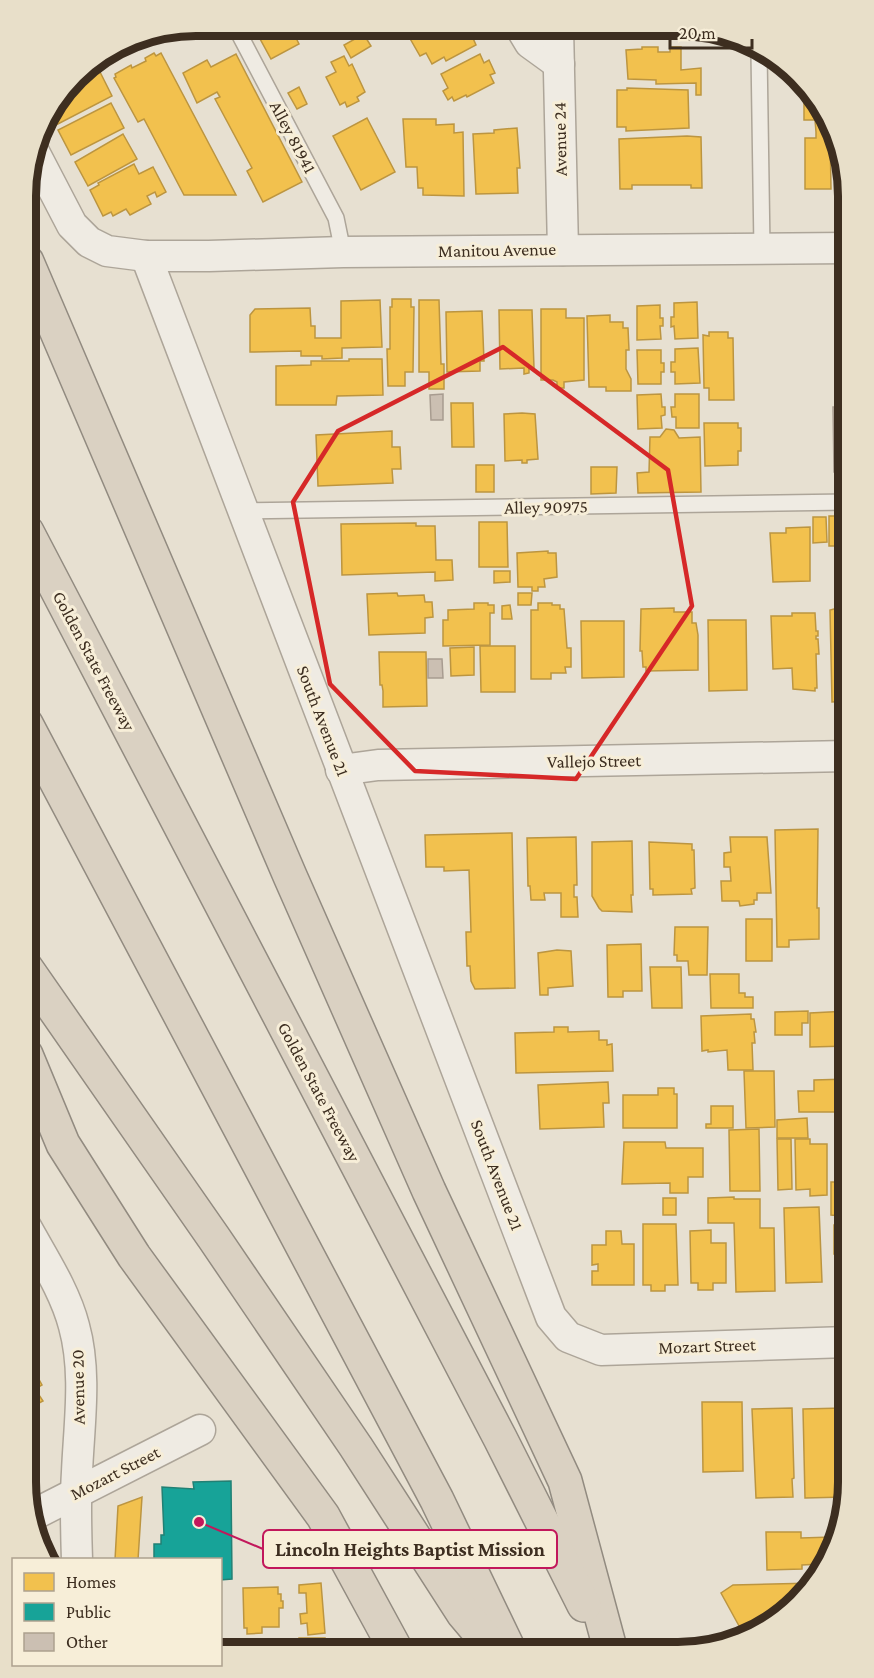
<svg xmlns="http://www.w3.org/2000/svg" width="874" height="1678" viewBox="0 0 874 1678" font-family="'Crimson Pro',serif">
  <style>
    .homes { fill: #f2c14e; stroke: #bc9540; stroke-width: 1.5 }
    .public { fill: #17a398; stroke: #228074; stroke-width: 1.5 }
    .building { fill: #cbbfb2; stroke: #a89c90; stroke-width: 1.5 }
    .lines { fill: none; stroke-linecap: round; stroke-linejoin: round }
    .service-casing { stroke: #ada599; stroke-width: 18 }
    .minor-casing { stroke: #ada599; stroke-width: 33 }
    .motorway-casing { stroke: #928b80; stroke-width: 36 }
    .service { stroke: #efebe3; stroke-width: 15 }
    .minor { stroke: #efebe3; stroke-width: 30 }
    .motorway { stroke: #dad1c2; stroke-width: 33 }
    .marked { fill: none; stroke: #d62828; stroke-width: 4.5; stroke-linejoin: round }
    .labels { text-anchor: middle; stroke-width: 6; stroke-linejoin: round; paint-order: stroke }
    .street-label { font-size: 18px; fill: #3d2e20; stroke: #f7eed8 }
    .rim { fill: none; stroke: #3d2e20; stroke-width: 8 }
    .leader { fill: none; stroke: #c2185b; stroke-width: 2 }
    .callout-dot { fill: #c2185b; stroke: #f7eed8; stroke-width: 2 }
    .callout { fill: #f7eed8; stroke: #c2185b; stroke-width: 2 }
    .callout-label { font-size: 20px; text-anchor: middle; font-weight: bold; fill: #3d2e20 }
  </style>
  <rect width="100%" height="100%" fill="#e7e0d1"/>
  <g class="homes">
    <polygon points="253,26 290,26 299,44 271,59"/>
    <polygon points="435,27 473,27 476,34 472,36 476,45 446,61 444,57 432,64 426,53 420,56 408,35 421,28 425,36 431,32 429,30"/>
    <polygon points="622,28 670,28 670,38 641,39 641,30 639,28"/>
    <polygon points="362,35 364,38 366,38 371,46 351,58 344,45"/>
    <polygon points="642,47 658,47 658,52 670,52 670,47 681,47 681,70 701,68 701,95 696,95 696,83 656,84 656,80 628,79 626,50 642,49"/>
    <polygon points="154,53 156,56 161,53 236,195 184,195 144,119 138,122 114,78 116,77 115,74 131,65 132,68 146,61 145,58"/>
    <polygon points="236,54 302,182 263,202 247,171 252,168 215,99 220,97 217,92 197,103 183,73 207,60 211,67"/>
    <polygon points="480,54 484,63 489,60 495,73 490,75 494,83 467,97 466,95 454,101 452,97 448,100 443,91 448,88 441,74"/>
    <polygon points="344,56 349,66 352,64 365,92 357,97 359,101 347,107 345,102 340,105 326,77 336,72 331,62"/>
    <polygon points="98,68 112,96 56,125 49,113 67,89 80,83 77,79"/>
    <polygon points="299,87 307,104 297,109 288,93"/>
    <polygon points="627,88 688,90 689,128 626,131 626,127 617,127 617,90 627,90"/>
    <polygon points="804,88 833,132 830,132 831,189 805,189 805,138 816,138 816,132 815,120 804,120"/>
    <polygon points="111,103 124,128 71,155 58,130"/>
    <polygon points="367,118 395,172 361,190 333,136"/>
    <polygon points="403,119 436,119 436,125 454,124 454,133 463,132 464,196 423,195 423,188 418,188 417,167 406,167"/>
    <polygon points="517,128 520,168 517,168 518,193 476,194 473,134 494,133 494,130"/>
    <polygon points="123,134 137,159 88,186 75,162"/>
    <polygon points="687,136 701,137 702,188 691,188 691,185 632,185 632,189 620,189 619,139"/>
    <polygon points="134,164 139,174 153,167 166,192 157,197 155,192 147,196 151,204 130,215 126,209 113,216 111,212 103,216 90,190 99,185 98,183"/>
    <polygon points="392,299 411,299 411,307 414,307 413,372 405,372 405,386 388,386 387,349 390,349 390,307 392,307"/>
    <polygon points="380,300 382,347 342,348 342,358 322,359 322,356 301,356 301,351 250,352 250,315 255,309 310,308 311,326 315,326 315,338 341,338 341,301"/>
    <polygon points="419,300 439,300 441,364 444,364 444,389 429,389 429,372 419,372"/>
    <polygon points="697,302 698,338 675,339 674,326 671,327 671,317 674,317 674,303"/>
    <polygon points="660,305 660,318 663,318 663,326 660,326 661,339 637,340 637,306"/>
    <polygon points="541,309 566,309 566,318 584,318 584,380 564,382 564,388 557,388 557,382 553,380 541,380"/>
    <polygon points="499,310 532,310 534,368 529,368 529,373 524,374 524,368 500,369"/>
    <polygon points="482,311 484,361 480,361 480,371 447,372 446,312"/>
    <polygon points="610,315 610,322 623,322 623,328 628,328 629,350 626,350 626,369 631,379 631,391 606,391 606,387 589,387 587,316"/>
    <polygon points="709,332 728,332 728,338 733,338 734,400 709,400 709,388 704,388 703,335 709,336"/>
    <polygon points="698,348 700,383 675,384 675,372 671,372 671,362 675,362 675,349"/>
    <polygon points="637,350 661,350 661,363 664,363 664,372 661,372 661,384 638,384"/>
    <polygon points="349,359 382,359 383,395 337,396 336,405 276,405 276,366 311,365 311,361 349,361"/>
    <polygon points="661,394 662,407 665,407 665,415 661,416 662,428 638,429 637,395"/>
    <polygon points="675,394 699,394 699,428 676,428 676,417 672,417 671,407 675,407"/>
    <polygon points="451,403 473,403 474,447 452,447"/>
    <polygon points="522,413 535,414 538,459 527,460 527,463 522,463 522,460 505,461 504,414"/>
    <polygon points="704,423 738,423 738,428 741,428 741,451 738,451 738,465 705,466"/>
    <polygon points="666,429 674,430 679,438 700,437 701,492 638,493 637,473 649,472 650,437 660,437"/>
    <polygon points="392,431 392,447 400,447 401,469 392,469 393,483 318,486 316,435"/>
    <rect x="476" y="465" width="18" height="27"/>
    <polygon points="591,467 617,467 616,493 591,494"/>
    <polygon points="829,516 848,516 848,539 842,539 842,546 829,546"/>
    <polygon points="813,517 826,517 827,542 813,543"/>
    <polygon points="479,522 507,522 508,567 479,567"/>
    <polygon points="416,523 416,526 435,526 436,560 452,560 453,580 435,581 435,572 342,575 341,524"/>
    <polygon points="810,527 810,581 773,582 770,533 786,533 786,528"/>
    <polygon points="841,549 848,549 848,600 842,600"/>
    <polygon points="548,551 548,553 556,553 557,577 544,579 545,587 538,587 538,591 532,591 532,587 518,587 517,553"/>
    <polygon points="494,571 510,571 510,582 494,583"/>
    <polygon points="397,593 398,596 424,595 425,602 432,602 433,617 425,618 425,633 369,635 367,594"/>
    <polygon points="518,593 532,593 531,605 518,605"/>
    <polygon points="474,603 488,603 488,605 494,605 494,613 490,613 490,645 443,646 443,620 448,620 448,610 474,609"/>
    <polygon points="538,603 552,603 552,605 560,605 560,609 564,609 567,648 571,648 571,667 565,667 566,673 551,673 551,679 531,679 531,610 538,610"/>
    <polygon points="510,605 512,619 502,619 502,606"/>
    <polygon points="674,608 674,612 692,612 692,623 696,623 698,635 698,670 646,671 646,667 643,667 642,651 640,651 641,609"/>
    <polygon points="834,609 848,609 848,651 846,651 846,661 848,661 848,701 832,702 830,610"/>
    <polygon points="792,613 815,613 816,631 818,631 818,636 816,636 816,639 818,639 819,654 816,654 817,688 815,688 815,691 793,689 792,668 773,669 771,616 792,616"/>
    <polygon points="708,620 746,620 747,690 709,691"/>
    <polygon points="581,621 624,621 624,677 582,678"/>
    <polygon points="480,646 515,646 515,692 481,692"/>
    <polygon points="474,647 474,675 451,676 450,648"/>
    <polygon points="379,652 426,652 427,706 383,707 383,691 382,685 380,685"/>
    <polygon points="818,829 817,908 819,908 819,939 789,940 789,947 777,947 775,830"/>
    <polygon points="839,832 848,832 848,895 840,895 840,881 837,881"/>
    <polygon points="512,833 515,988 475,989 471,981 470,966 467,966 466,932 471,932 469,870 444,871 444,867 426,867 425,835"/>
    <polygon points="576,837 577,885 574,885 574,897 577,897 578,917 561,917 561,893 544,893 545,900 531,900 530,886 528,886 527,838"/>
    <polygon points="730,837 767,837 771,893 757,893 757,900 754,900 754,904 740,906 739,901 722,901 721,881 731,881 730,867 724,867 724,853 731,852"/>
    <polygon points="632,841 633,895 631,895 632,912 602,911 599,908 592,896 592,842"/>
    <polygon points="649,842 692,844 692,850 694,850 695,888 691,889 692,894 653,895 653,889 650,889"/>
    <rect x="746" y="919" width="26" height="42"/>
    <polygon points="675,927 708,927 707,975 689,975 688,961 677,961 677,955 674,955"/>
    <polygon points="641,944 642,991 623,991 623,997 608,997 607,945"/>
    <polygon points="557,950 571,951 573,986 548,988 548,995 540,995 538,953"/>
    <polygon points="650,967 681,967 682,1008 652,1008"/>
    <polygon points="710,974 739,974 739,993 745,993 745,997 753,997 753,1008 711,1008"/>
    <polygon points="837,984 848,984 848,1008 838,1008"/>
    <polygon points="808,1011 808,1023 802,1023 802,1035 775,1035 775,1012"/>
    <polygon points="848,1011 848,1046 810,1047 810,1013"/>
    <polygon points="751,1014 751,1019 754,1019 756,1032 754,1032 755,1043 752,1043 753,1070 728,1070 727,1050 708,1052 708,1050 702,1051 701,1016"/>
    <polygon points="554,1027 568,1027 568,1032 599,1031 599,1040 607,1040 607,1045 612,1044 613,1071 516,1073 515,1033 554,1032"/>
    <polygon points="744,1071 774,1071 775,1127 746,1128"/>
    <polygon points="848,1079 848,1112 799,1112 798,1091 814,1091 814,1080"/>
    <polygon points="608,1082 609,1103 603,1103 604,1127 540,1129 538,1085"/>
    <polygon points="658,1088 674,1088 674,1094 677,1094 677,1128 623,1128 623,1095 658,1095"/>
    <polygon points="711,1106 733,1106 733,1128 706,1128 706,1124 711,1124"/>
    <polygon points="807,1118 808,1138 777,1138 777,1120"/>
    <polygon points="759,1129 760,1191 730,1191 729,1130"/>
    <polygon points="777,1139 791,1139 792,1189 778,1190"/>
    <polygon points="795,1139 810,1139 810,1144 827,1144 827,1195 810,1196 810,1189 796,1190"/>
    <polygon points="624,1142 665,1142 666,1148 703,1148 703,1177 688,1177 688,1193 670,1193 670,1183 622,1184"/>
    <rect x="836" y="1143" width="12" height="35"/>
    <polygon points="831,1182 848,1182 848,1284 848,1255 834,1254 834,1225 842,1225 842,1216 831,1215"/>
    <polygon points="734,1197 734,1199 760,1199 760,1228 774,1228 775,1291 736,1292 734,1223 708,1223 708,1198"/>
    <rect x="663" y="1198" width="13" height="17"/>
    <polygon points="819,1207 822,1282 786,1283 784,1208"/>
    <polygon points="643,1224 676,1224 678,1285 665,1285 665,1291 651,1291 651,1285 643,1285"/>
    <polygon points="711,1230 711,1243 726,1243 726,1283 713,1283 713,1290 698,1290 698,1283 691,1283 690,1231"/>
    <polygon points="606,1231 621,1231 622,1244 634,1244 634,1285 592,1285 592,1271 598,1271 598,1264 592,1265 592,1245 606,1245"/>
    <polygon points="31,1365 42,1385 35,1389 43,1401 26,1410 26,1368"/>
    <polygon points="702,1402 742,1402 743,1471 703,1472"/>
    <polygon points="792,1408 794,1478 792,1479 793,1497 756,1498 752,1409"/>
    <polygon points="843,1408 845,1497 805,1498 803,1409"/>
    <polygon points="26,1453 31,1463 26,1466"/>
    <polygon points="142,1497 138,1560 115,1560 118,1506"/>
    <polygon points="766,1532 801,1532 801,1538 831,1537 821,1564 802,1565 802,1569 767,1570"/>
    <polygon points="321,1583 325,1633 308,1635 307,1623 301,1624 300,1614 307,1613 306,1593 299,1593 299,1585"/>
    <polygon points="814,1583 813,1586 744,1635 721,1593 733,1585"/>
    <polygon points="278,1587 278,1594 281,1594 281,1601 283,1601 283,1608 279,1608 279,1627 262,1627 262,1633 247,1634 247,1628 244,1628 243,1588"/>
    <rect x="299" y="1638" width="26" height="13"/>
  </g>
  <polygon class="public" points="231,1481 232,1579 220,1580 220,1560 154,1560 154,1544 161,1544 161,1535 164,1535 162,1487 194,1489 193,1482"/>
  <g class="building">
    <polygon points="443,394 443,420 431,420 430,395"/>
    <polygon points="833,407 848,407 848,471 834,472"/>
    <polygon points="428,659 442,659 443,678 428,678"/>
  </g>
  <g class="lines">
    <g class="service-casing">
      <g id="service">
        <polyline points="235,26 336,218 343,252"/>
        <polyline points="759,52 762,249"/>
        <polyline points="842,248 846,179"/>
        <polyline points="244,511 848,502"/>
      </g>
    </g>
    <g class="minor-casing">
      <g id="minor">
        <polyline points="521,28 530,43 559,64"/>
        <polyline points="558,28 563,250"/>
        <polyline points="34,152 72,225 89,242 107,251 146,256 209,256 343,252 848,248"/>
        <polyline points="146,256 551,1317 568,1337 601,1350 848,1342"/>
        <polyline points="341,770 378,765 848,756"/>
        <path d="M26 1227C43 1258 65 1291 74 1326 87 1373 79 1424 77 1472 75 1501 76 1530 77 1560"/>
        <polyline points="31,1516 200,1430"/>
      </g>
    </g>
    <g class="motorway-casing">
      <g id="motorway">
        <polyline points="27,262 290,876 429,1191 565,1481 611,1652"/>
        <polyline points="27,532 500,1438 584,1605"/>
        <polyline points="26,724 437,1500 510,1652"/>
        <polyline points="26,968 214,1238 356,1447 463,1613 496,1652"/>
        <polyline points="26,1055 63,1144 134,1256 323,1516 397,1652"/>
      </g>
    </g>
    <use href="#service" class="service"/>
    <use href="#minor" class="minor"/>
    <use href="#motorway" class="motorway"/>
  </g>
  <path class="marked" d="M503 347 668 470 692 606 576 779 415 771 330 684 293 502 338 431Z"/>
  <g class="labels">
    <g class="street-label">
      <text transform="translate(293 137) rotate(62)" y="6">Alley 81941</text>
      <text transform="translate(560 139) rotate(-91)" y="6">Avenue 24</text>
      <text transform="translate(497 250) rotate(-1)" y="6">Manitou Avenue</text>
      <text transform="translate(546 507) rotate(-1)" y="6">Alley 90975</text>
      <text transform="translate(94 661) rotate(62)" y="6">Golden State Freeway</text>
      <text transform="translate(323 721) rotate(69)" y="6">South Avenue 21</text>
      <text transform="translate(594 761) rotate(-1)" y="6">Vallejo Street</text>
      <text transform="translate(319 1092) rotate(62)" y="6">Golden State Freeway</text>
      <text transform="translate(497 1175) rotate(69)" y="6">South Avenue 21</text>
      <text transform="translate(707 1346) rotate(-2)" y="6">Mozart Street</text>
      <text transform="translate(78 1387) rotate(-91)" y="6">Avenue 20</text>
      <text transform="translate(115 1473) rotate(-27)" y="6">Mozart Street</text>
    </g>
  </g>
  <path d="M0 0H874V1678H0ZM196 36H678A160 160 0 0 1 838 196V1482A160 160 0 0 1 678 1642H196A160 160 0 0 1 36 1482V196A160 160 0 0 1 196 36Z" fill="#e8dfc9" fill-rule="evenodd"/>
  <path class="rim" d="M196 36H678A160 160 0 0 1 838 196V1482A160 160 0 0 1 678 1642H196A160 160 0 0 1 36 1482V196A160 160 0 0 1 196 36Z"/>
  <path class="leader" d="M199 1522L263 1549"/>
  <circle class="callout-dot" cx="199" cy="1522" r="6"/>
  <rect class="callout" x="263" y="1530" width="294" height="38" rx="6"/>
  <g class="callout-label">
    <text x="410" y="1556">Lincoln Heights Baptist Mission</text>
  </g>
  <rect x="12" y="1558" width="210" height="108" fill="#f7eed8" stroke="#ada18e" stroke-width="1.5"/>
  <rect x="24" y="1573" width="30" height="18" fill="#f2c14e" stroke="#ada18e" stroke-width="1.5"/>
  <text x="66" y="1588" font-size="18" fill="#3d2e20">Homes</text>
  <rect x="24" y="1603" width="30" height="18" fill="#17a398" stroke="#ada18e" stroke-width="1.5"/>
  <text x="66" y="1618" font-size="18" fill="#3d2e20">Public</text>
  <rect x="24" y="1633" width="30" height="18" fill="#cbbfb2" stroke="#ada18e" stroke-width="1.5"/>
  <text x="66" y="1648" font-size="18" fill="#3d2e20">Other</text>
  <path d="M670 39v9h82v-9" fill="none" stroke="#3d2e20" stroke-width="3"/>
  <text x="679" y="39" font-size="18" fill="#3d2e20" stroke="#f7eed8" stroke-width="4.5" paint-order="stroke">20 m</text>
</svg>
